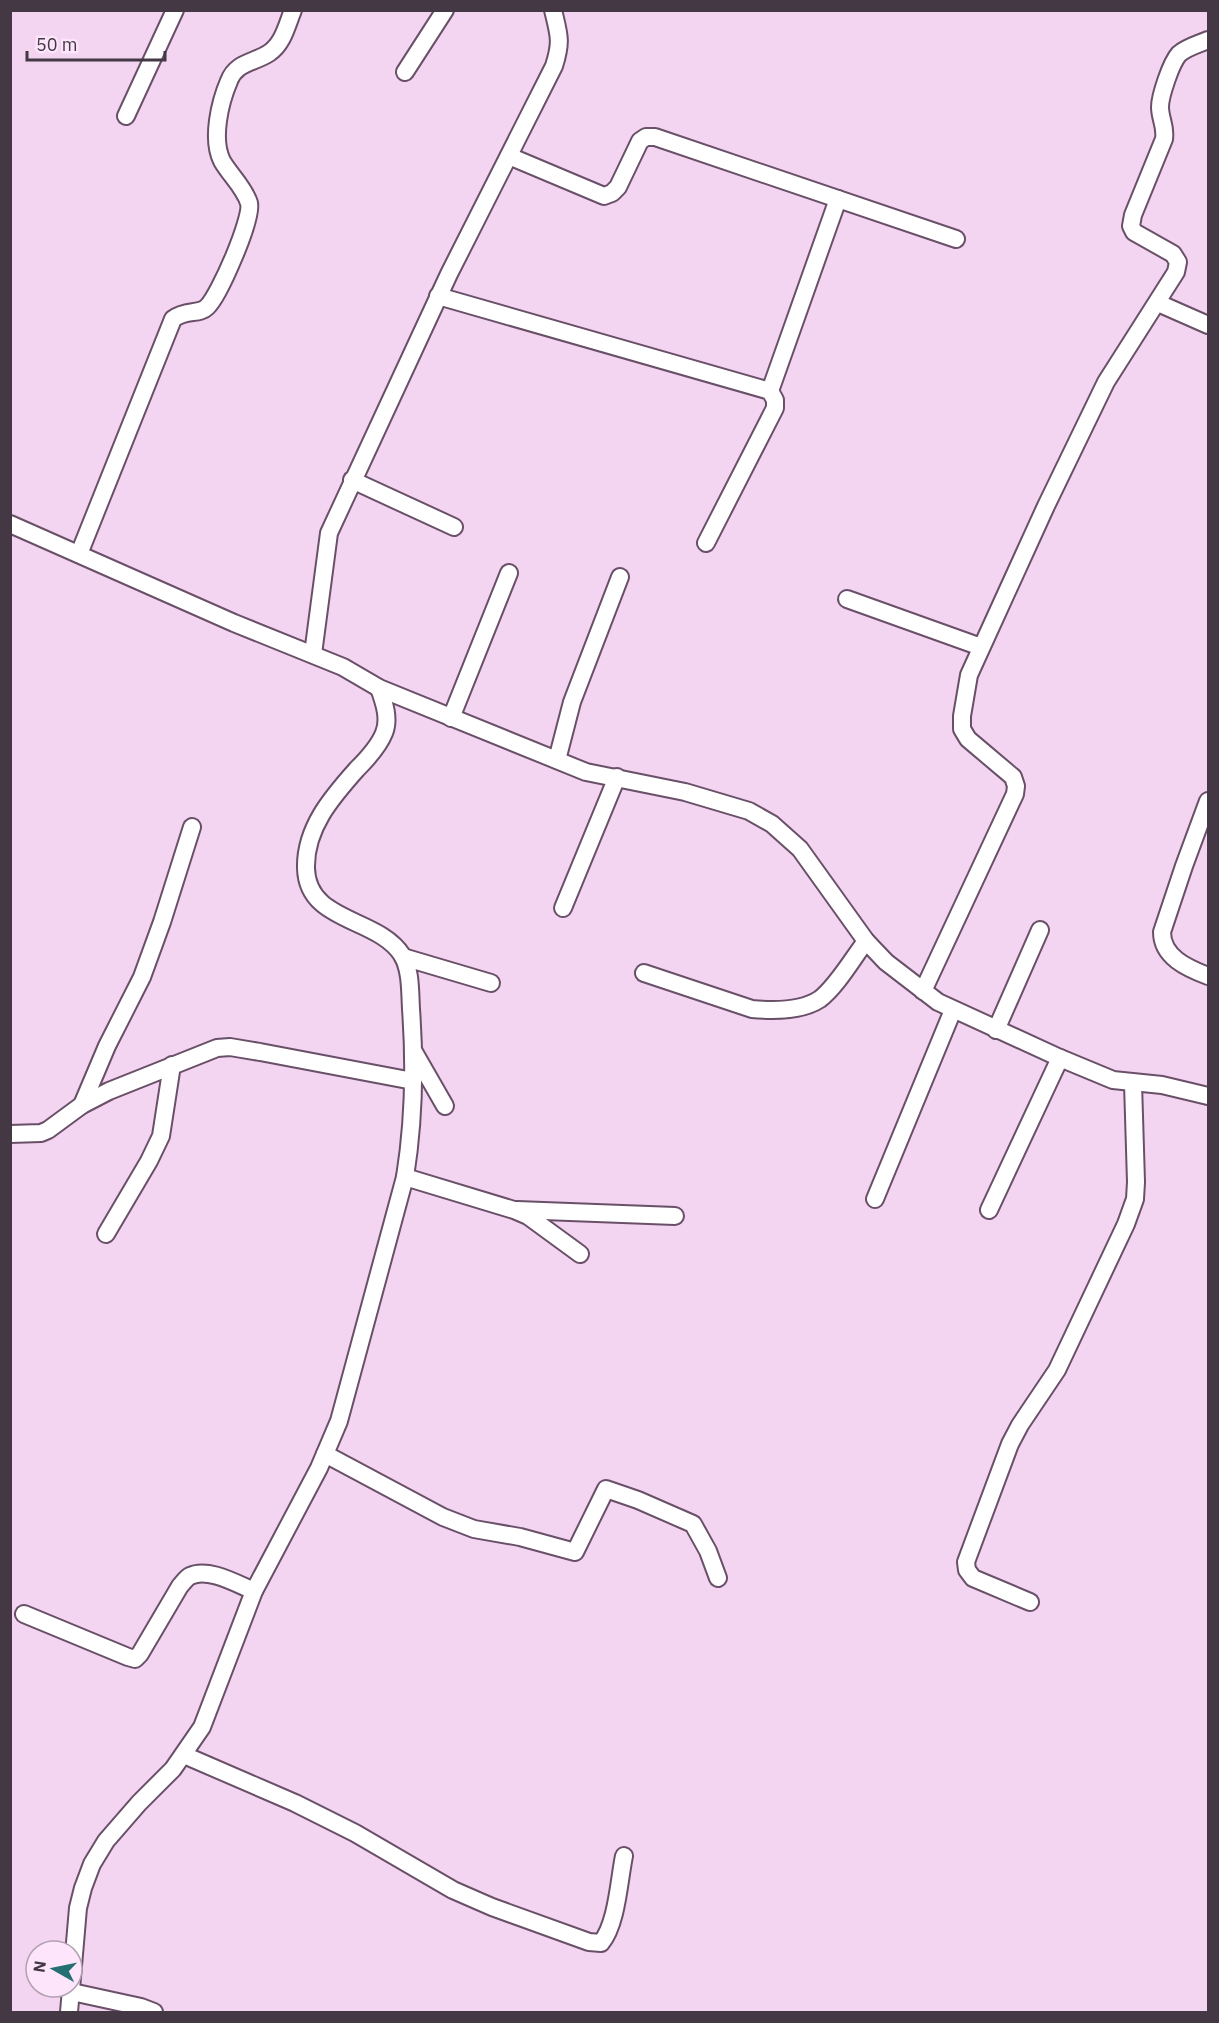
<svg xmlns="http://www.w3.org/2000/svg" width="1219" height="2023" viewBox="0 0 1219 2023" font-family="'IBM Plex Sans',sans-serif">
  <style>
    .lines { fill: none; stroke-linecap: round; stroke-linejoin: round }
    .minor-casing { stroke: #695068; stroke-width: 20 }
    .minor { stroke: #fff; stroke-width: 16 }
  </style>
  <rect width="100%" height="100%" fill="#f3d5f1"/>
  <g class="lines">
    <g class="minor-casing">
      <g id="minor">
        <polyline points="405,72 445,10"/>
        <polyline points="126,116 175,10"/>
        <polyline points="509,156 604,196 612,193 618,187 640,141 646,137 655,137 956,239"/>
        <polyline points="438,296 770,391 775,400 775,408 706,543"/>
        <polyline points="1158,303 1208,325"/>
        <polyline points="770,391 838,199"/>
        <polyline points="352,480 454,527"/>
        <polyline points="10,524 234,623 343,667 379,688 586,772 685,792 749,811 772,824 800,849 866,941 886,962 938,1002 1060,1058 1113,1080 1162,1085 1208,1096"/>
        <path d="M79 554 173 319C186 309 199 315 207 307 219 296 253 218 249 203 244 187 230 175 222 161 211 139 220 102 229 81 236 62 254 63 269 53 283 44 287 25 293 10"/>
        <polyline points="847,599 981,647"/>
        <path d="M313 654 329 533 449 274 554 66C562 41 559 35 553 10"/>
        <polyline points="451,718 509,573"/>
        <polyline points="557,760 572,702 620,577"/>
        <path d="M1208 801 1184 866 1162 932C1162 957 1187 968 1208 976"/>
        <polyline points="563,908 617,777"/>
        <polyline points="403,957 491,983"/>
        <path d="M644 973 752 1009C773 1011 802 1011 820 999 837 986 853 958 866 941"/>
        <path d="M923 991 1015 794 1016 786 1013 777 968 739 962 729V716L969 675 1046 506 1106 382 1176 272 1178 262 1173 254 1134 232 1131 226 1133 215 1164 139C1166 126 1160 119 1160 107 1160 96 1171 63 1179 54 1187 47 1199 44 1208 40"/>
        <polyline points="996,1030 1040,930"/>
        <polyline points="414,1052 445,1106"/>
        <polyline points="82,1105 107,1046 142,977 162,922 192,827"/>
        <polyline points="10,1134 41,1133 48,1130 82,1105 109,1091 217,1048 230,1047 260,1052 413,1081"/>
        <polyline points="405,1177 514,1210 528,1216 580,1254"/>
        <polyline points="875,1199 953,1010"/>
        <polyline points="517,1210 675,1216"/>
        <polyline points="989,1210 1060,1058"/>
        <polyline points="106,1234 149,1161 161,1136 172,1065"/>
        <polyline points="325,1454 443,1517 474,1529 520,1537 575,1552 606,1489 638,1500 693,1524 708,1551 718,1578"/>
        <polyline points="1030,1602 973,1578 967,1570 966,1562 1010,1444 1020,1425 1057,1370 1126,1224 1135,1199 1136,1182 1133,1083"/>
        <path d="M24 1614 128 1657 135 1659 140 1654 180 1586C183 1583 186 1578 190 1576 208 1567 237 1584 254 1591"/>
        <path d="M184 1755 295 1803 355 1833 453 1890 492 1907 589 1942 601 1943C617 1924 619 1880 624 1856"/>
        <polyline points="72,1992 141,2007 154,2012"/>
        <path d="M69 2012 78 1908 83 1888 92 1864 106 1841 139 1803 173 1769 202 1727 254 1591 319 1468 339 1421 405 1177C414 1121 415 1065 411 1009 410 992 411 970 402 955 378 917 307 923 306 868 305 828 332 797 357 769 367 759 379 746 384 733 390 719 384 702 379 688"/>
      </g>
    </g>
    <use href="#minor" class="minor"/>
  </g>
  <rect width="1219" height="2023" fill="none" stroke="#433843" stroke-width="24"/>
  <g transform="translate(54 1969) rotate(279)"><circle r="28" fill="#fde5fb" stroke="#b3a0b1" stroke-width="1.5"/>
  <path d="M0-4.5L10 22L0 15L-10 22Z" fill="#246f71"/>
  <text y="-9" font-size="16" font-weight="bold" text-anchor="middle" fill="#433843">N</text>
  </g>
  <path d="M27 51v9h138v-9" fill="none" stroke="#433843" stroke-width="3"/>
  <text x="36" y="51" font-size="18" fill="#433843" stroke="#fde5fb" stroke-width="4.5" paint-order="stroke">50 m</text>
</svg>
